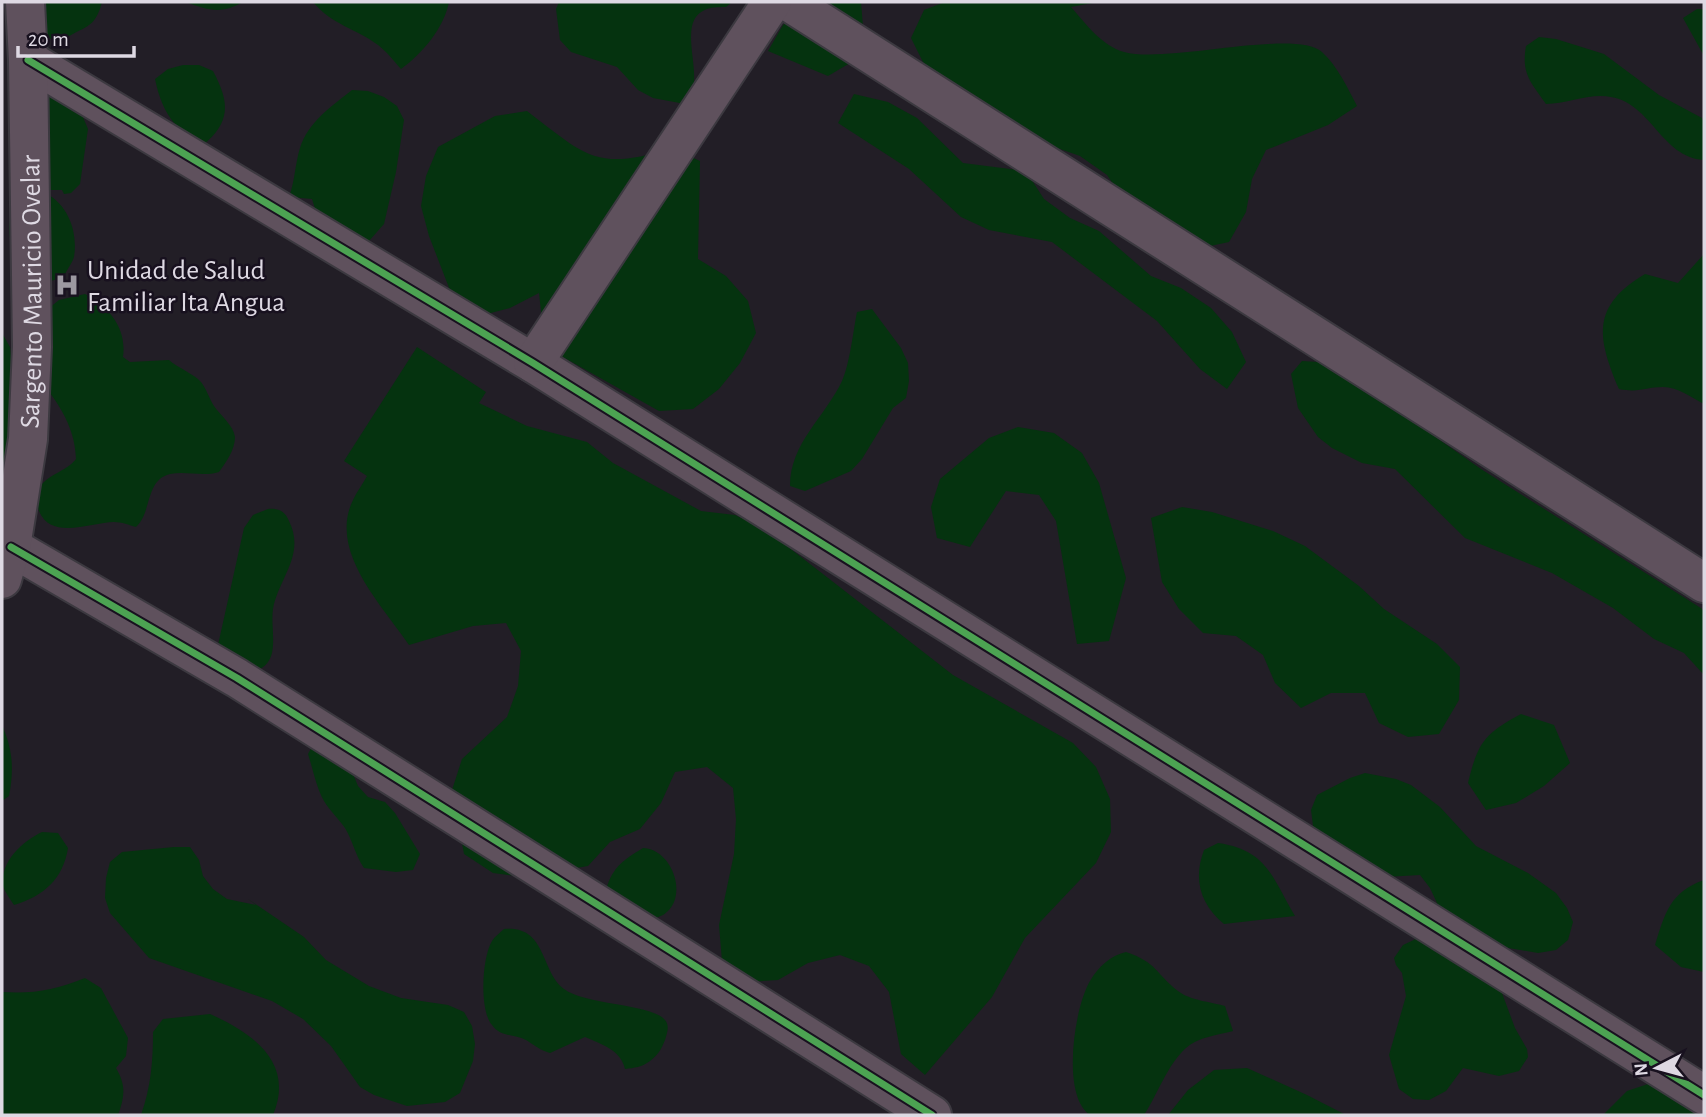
<svg xmlns="http://www.w3.org/2000/svg" width="1706" height="1117" viewBox="0 0 1706 1117" font-family="'Alegreya Sans',sans-serif">
  <style>
    .green { fill: #05330f }
    .lines { fill: none; stroke-linecap: round; stroke-linejoin: round }
    .minor-casing { stroke: #3c3940; stroke-width: 42 }
    .minor { stroke: #5f515d; stroke-width: 38 }
    .cycleway-casing { stroke: #18111f; stroke-width: 11 }
    .cycleway { stroke: #4ca352; stroke-width: 7 }
    .labels { text-anchor: middle; stroke-width: 5; stroke-linejoin: round; paint-order: stroke }
    .poi-label { font-size: 28px; fill: #ded9e3; stroke: #18111f; text-anchor: start }
    .street-label { font-size: 28px; fill: #ded9e3; stroke: #18111f }
  </style>
  <rect width="100%" height="100%" fill="#221e26"/>
  <g class="green">
    <path d="M23 2H102C95 30 83 26 63 40V38L55 41 34 30Z"/>
    <path d="M185 2H243C219 15 210 10 185 2Z"/>
    <path d="M313 2H449C444 28 422 54 401 69 394 61 386 51 378 45 357 29 332 25 313 2Z"/>
    <path d="M559 2H732L726 7C669 4 701 60 693 90 692 94 687 100 685 104L653 98 638 90 617 67 571 52 560 40 556 9Z"/>
    <polygon points="807,2 861,2 863,27 857,59 828,76 768,51 783,25"/>
    <path d="M945 2H1098L1071 7C1086 24 1102 46 1124 52 1168 64 1294 28 1322 52 1338 67 1347 87 1357 106L1328 125 1266 150 1252 179 1246 212 1229 242 1163 256 1107 175 1080 156 1017 134 941 98 911 38 924 10Z"/>
    <polygon points="1697,9 1704,9 1704,56 1683,18"/>
    <path d="M1539 37 1556 39 1604 54 1659 95 1702 118 1704 120V160C1661 157 1652 104 1611 97 1589 93 1567 104 1546 104 1531 82 1521 74 1526 46Z"/>
    <path d="M183 65H199L213 71C230 103 231 122 202 146 174 129 162 112 155 79L168 69Z"/>
    <polygon points="41,87 77,103 88,129 80,184 71,193 64,194 62,190 39,190"/>
    <path d="M352 90 368 91 384 97 397 106 404 120 396 172 384 224 362 249 322 231 312 199 289 197C295 181 295 164 300 148 308 122 332 106 352 90Z"/>
    <polygon points="854,94 888,102 917,118 963,163 1026,171 1044,199 1070,218 1099,231 1151,276 1181,288 1211,308 1232,332 1246,362 1227,389 1200,369 1157,321 1052,242 989,230 961,217 909,169 838,123"/>
    <path d="M527 111C586 156 596 172 672 148L700 161 698 259 726 276 748 301 756 333 740 363 719 389 693 409 659 411 545 347 539 293 510 308 479 316 453 298 429 236 421 206 426 176 438 147 495 116Z"/>
    <path d="M47 194C69 206 78 233 74 257 72 264 66 270 64 277L44 283C22 262 1 245 12 211Z"/>
    <path d="M1704 254V404C1692 398 1678 387 1663 387 1645 387 1640 393 1619 389 1597 337 1591 306 1645 274L1678 283Z"/>
    <path d="M85 294C109 307 127 328 123 357L130 362 169 360C178 368 194 374 201 382 206 388 209 398 214 406 220 415 234 426 235 437 235 450 226 462 219 472 203 477 187 471 170 474 145 480 152 513 136 527 129 525 122 522 114 522 92 522 51 541 39 511 37 506 36 496 38 490 45 475 66 472 76 459 75 424 55 397 33 373L38 317 59 300Z"/>
    <path d="M872 309 901 348 908 363 909 381 906 398 893 408 862 459 851 471 805 491 790 486C790 443 825 417 842 381 850 363 853 332 857 312Z"/>
    <polygon points="2,333 10,347 23,454 2,518"/>
    <path d="M417 347 486 392 479 403 527 426 587 442 613 463 701 511 735 515 765 529 953 675 1073 743 1096 767 1110 799 1111 832 1096 863 1025 938 992 997 925 1075 901 1054 889 992 869 966 840 955 808 963 778 980 747 982 722 961 719 925 734 854 736 819 733 788 707 767 675 772 661 803 640 829 610 842 588 866 524 877 493 873 464 854 452 790 462 759 507 717 518 686 521 651 506 623 473 626 409 645C382 605 328 551 353 500 357 491 363 484 367 476L344 461Z"/>
    <polygon points="1302,361 1319,362 1336,367 1481,469 1704,610 1704,675 1684,653 1654,639 1613,608 1552,573 1465,538 1395,469 1362,463 1332,448 1318,437 1298,408 1291,374"/>
    <polygon points="1018,427 1054,433 1082,453 1099,483 1126,578 1109,641 1077,644 1056,521 1039,495 1006,491 970,547 937,538 931,507 940,479 989,438"/>
    <polygon points="1182,507 1212,512 1273,531 1305,546 1359,586 1384,609 1437,644 1460,667 1459,700 1439,734 1408,737 1379,723 1365,693 1331,693 1301,708 1275,683 1263,655 1236,636 1203,633 1179,609 1162,582 1151,518"/>
    <path d="M268 509C278 508 285 511 289 521 306 555 278 579 273 609 271 623 275 638 272 653 268 670 249 678 235 665 229 660 224 651 218 645L244 528 253 515Z"/>
    <path d="M1521 714 1554 725 1570 763 1544 786 1516 803 1486 810 1468 783C1478 742 1484 734 1521 714Z"/>
    <path d="M2 725C13 750 14 770 9 796L2 801Z"/>
    <path d="M316 739 344 752 358 786 368 797 385 802 395 813 420 854 413 870 396 872 364 868C355 855 353 841 345 828 339 819 330 811 324 801 316 787 313 769 308 754Z"/>
    <polygon points="1365,773 1396,779 1411,785 1440,807 1476,846 1528,873 1556,893 1567,908 1573,922 1568,940 1556,950 1538,953 1497,946 1444,918 1430,888 1420,875 1367,878 1315,841 1311,810 1317,795 1350,778"/>
    <path d="M42 832 58 833 68 848C63 879 44 896 14 905 10 899 5 892 3 886 0 861 23 841 42 832Z"/>
    <path d="M1218 843C1267 850 1272 877 1295 916L1224 924C1200 904 1193 879 1204 850Z"/>
    <polygon points="174,847 190,847 199,860 203,876 213,889 227,899 256,905 248,899 304,937 326,960 369,986 401,998 448,1005 464,1012 472,1026 475,1044 473,1061 460,1093 445,1102 407,1106 374,1095 360,1087 331,1046 303,1019 272,1001 149,958 110,913 105,898 106,878 110,862 122,852"/>
    <path d="M643 848C673 849 690 899 663 915 657 918 649 920 642 922L605 894C611 869 621 861 643 848Z"/>
    <path d="M1704 880V972L1681 967 1655 945C1665 913 1670 892 1704 880Z"/>
    <path d="M504 929C547 925 540 971 564 989 585 1005 653 1004 665 1020 670 1026 667 1033 665 1040 661 1050 658 1055 650 1061 642 1067 634 1068 625 1069 621 1050 601 1044 585 1037L550 1053C540 1050 534 1045 526 1040 514 1034 500 1037 492 1025 479 1010 482 957 492 941 495 936 500 933 504 929Z"/>
    <polygon points="1418,938 1499,985 1515,1028 1527,1049 1528,1057 1519,1071 1499,1076 1463,1068 1446,1091 1429,1100 1413,1099 1399,1089 1389,1055 1406,996 1402,973 1396,965 1394,958 1403,945"/>
    <path d="M1126 952C1158 963 1155 973 1178 991 1189 1000 1211 1002 1225 1006L1233 1031C1218 1035 1198 1037 1186 1048 1167 1065 1158 1094 1144 1115H1090C1061 1096 1074 1008 1090 981 1099 966 1110 956 1126 952Z"/>
    <path d="M85 978 101 988 128 1038 126 1056 116 1068C126 1085 125 1096 118 1115H2V992C34 994 55 990 85 978Z"/>
    <path d="M210 1014C253 1033 295 1063 273 1115H141C151 1087 153 1061 153 1032L163 1019Z"/>
    <polygon points="1247,1068 1307,1095 1346,1115 1168,1115 1188,1090 1214,1070"/>
    <polygon points="1657,1081 1704,1085 1704,1115 1603,1115 1627,1091"/>
  </g>
  <g class="lines">
    <g class="minor-casing">
      <g id="minor">
        <polyline points="789,2 1704,583"/>
        <polyline points="28,60 533,363 1704,1095"/>
        <polyline points="533,363 772,2"/>
        <polyline points="11,547 237,678 932,1115"/>
        <path id="s1" d="M2 579 11 547 28 439 32 347 28 60 25 2"/>
      </g>
    </g>
    <use href="#minor" class="minor"/>
    <g class="cycleway-casing">
      <g id="cycleway">
        <polyline points="28,60 533,363 1704,1095"/>
        <polyline points="11,547 237,678 932,1115"/>
      </g>
    </g>
    <use href="#cycleway" class="cycleway"/>
  </g>
  <defs>
    <g id="hospital-bare" transform="scale(1.89)"><path d="M-5-5h3v3.5h4V-5h3V5h-3V1.5h-4V5h-3Z" fill="#9c98a1" stroke="#18111f" stroke-width="2.5" paint-order="stroke"/></g>
  </defs>
  <g fill-rule="evenodd">
    <use href="#hospital-bare" x="67" y="285"/>
  </g>
  <g class="labels">
    <g class="poi-label">
      <text x="87" y="279">Unidad de Salud<tspan x="87" dy="32">Familiar Ita Angua</tspan></text>
    </g>
    <g class="street-label">
      <text dy="10" stroke="none"><textPath href="#s1" startOffset="290">Sargento Mauricio Ovelar</textPath></text>
    </g>
  </g>
  <rect width="1706" height="1117" fill="none" stroke="#ded9e3" stroke-width="7"/>
  <g transform="translate(1657 1068) rotate(264)" stroke="#18111f" stroke-width="5" paint-order="stroke">
  <path d="M0-5L12 26L0 18L-12 26Z" fill="#ded9e3"/>
  <text y="-10" font-size="19" font-weight="bold" text-anchor="middle" fill="#ded9e3">N</text>
  </g>
  <path d="M18 46v10h116v-10" fill="none" stroke="#ded9e3" stroke-width="3.5"/>
  <text x="28" y="46" font-size="21" fill="#ded9e3" stroke="#18111f" stroke-width="5" paint-order="stroke">20 m</text>
</svg>
